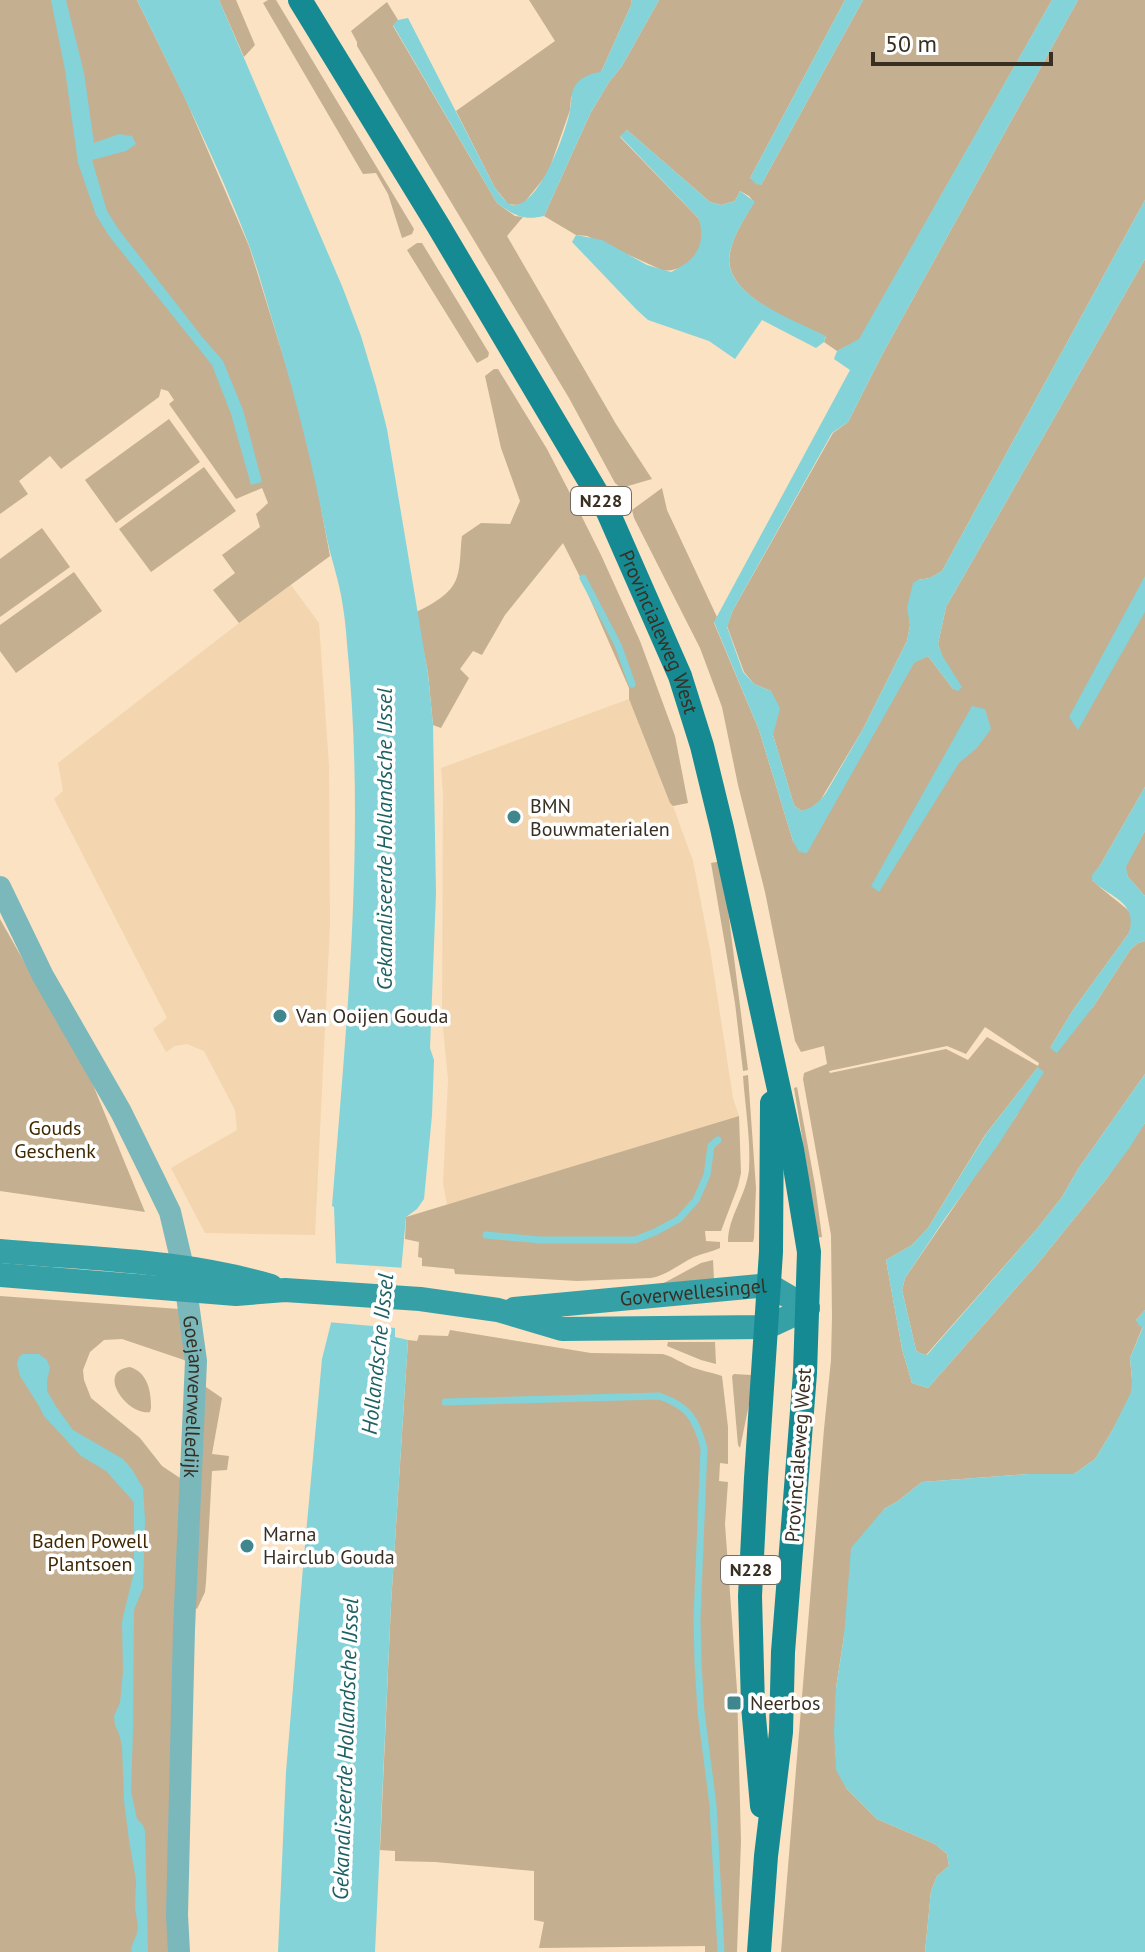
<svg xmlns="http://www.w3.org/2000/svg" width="1145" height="1952" viewBox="0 0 1145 1952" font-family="'PT Sans',sans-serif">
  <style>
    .built { fill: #f3d6b0 }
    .green { fill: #c5af91; fill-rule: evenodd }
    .water { fill: #83d3d9 }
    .pier { fill: #fae2c2 }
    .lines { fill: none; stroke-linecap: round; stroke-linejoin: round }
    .stream { stroke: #83d3d9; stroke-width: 7 }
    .street { stroke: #7bb8bc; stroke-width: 22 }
    .secondary { stroke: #36a0a7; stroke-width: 24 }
    .primary { stroke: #158a92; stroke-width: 24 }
    .poi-dot { fill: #3f878d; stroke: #fff; stroke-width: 3 }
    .labels { text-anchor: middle; stroke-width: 7; stroke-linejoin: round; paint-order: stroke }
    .shield { fill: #fff; stroke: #746d64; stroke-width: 2 }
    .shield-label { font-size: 18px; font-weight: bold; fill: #382f22 }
    .street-label { font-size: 20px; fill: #382f22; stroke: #fff }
    .poi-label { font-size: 20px; fill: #382f22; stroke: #fff; text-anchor: start }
    .park-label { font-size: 20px; fill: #402800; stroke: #fff }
    .water-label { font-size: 22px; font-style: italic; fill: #1e6165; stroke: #fff }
  </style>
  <rect width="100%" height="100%" fill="#fae2c2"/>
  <g class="built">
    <polygon points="291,585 319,623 329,766 330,924 315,1235 205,1233 171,1168 237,1130 235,1110 204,1051 187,1044 175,1046 166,1052 153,1029 167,1018 54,799 63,791 58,763 239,623"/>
    <polygon points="629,699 670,803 673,806 693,861 710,949 733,1098 739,1116 447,1205 443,1183 448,1080 442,1018 443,794 441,768"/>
  </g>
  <g class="green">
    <polygon points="0,0 137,0 186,100 249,246 294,391 314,470 330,556 239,623 213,590 235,573 222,555 260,527 256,514 268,503 262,488 236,499 169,404 174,400 168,391 161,389 159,397 61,469 50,456 19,481 28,494 0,514"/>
    <polygon points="219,0 236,0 255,45 244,57"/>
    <polygon points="268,0 276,0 414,229 412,234 402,238 388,194 376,173 363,174 263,3"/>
    <polygon points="529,0 631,0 632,3 601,72 571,97 570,110 548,173 524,203 516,205 508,204 495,188 456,111 555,41"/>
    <path d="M659 0H845L750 178 761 185 863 0H1052L859 340 837 351 824 342 826 337C796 322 721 295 730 253 733 235 745 218 754 202L749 196 740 191 735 201 721 205 710 202 627 130 620 137 699 219C701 225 703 231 702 238 701 257 679 274 662 270L587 236 576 235 544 216 590 114 609 82 622 66Z"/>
    <polygon points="1078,0 1145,0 1145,200 942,571 930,578 918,580 908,608 910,625 907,641 863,729 820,801 810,809 801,811 794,805 773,735 771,691 754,684 744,672 727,626 733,610 833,433 848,422 883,353"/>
    <polygon points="387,2 398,20 393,26 497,203 515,216 523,217 507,236 616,424 652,479 621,488 615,483 569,398 357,46 357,42 351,31"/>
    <polygon points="417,243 422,243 489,353 488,357 477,363 407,250"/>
    <path d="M1145 259V787L1099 867 1092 876V880C1104 892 1119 901 1132 914V922L1129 933 1073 1010 1050 1048 1093 1007 1130 950 1138 943 1145 941V1074L1078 1169 1062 1197 1036 1230 926 1355 919 1353 916 1350 902 1290 905 1278 1017 1115 1038 1067 985 1135 928 1228 912 1245 886 1260 902 1349 912 1383 928 1388 1039 1262 1107 1178 1145 1123V1310L1136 1320 1143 1326 1130 1358 1132 1380V1392L1112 1431 1095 1459 1074 1474H1028L922 1482 898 1501 884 1509 844 1636 836 1688 835 1753 846 1788 877 1819 935 1844 947 1854 949 1866 937 1876 931 1891 925 1952H781L824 1429 831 1360 832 1316 831 1235 803 1079 804 1073 827 1064 824 1046 801 1052 795 1041 765 892 738 785 722 707 700 648 634 518 632 510 662 488 667 510 717 617 714 623 759 730 793 841 806 853 914 662 928 656 953 689 938 644 946 607ZM985 1027 1039 1063 1038 1066 987 1037 968 1060 946 1049 830 1073 829 1071 947 1046 966 1054Z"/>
    <path d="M494 369H498L547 449 573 499 601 555 640 641 675 736 688 803 673 806 670 803 629 699V688L583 583 563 543 505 615 482 655 473 651 460 669 469 678 441 728 433 725 428 673 416 612C431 605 452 594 457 577 461 565 460 549 462 536L481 523 510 524 520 501 501 448 485 376Z"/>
    <polygon points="169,419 200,462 116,523 85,480"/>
    <polygon points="204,467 236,511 151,572 119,529"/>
    <polygon points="42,528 70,567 0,617 0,559"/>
    <polygon points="74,572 102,611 16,673 0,651 0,625"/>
    <polygon points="1145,831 1145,896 1128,877 1125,867"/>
    <polygon points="722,861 748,1070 743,1071 735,1003 711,863"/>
    <polygon points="0,919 91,1080 145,1212 0,1191"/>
    <path d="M748 1075 756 1188 754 1238 753 1242H728C728 1217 746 1196 749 1170 751 1140 745 1106 743 1076Z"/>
    <polygon points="797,1087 815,1185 822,1237 816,1238 806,1161 794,1088"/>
    <path d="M739 1116 741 1173 738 1186 721 1231H705L706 1241 720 1242V1248C712 1252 703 1253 694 1257 679 1264 668 1275 651 1278L577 1281 455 1274 454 1269 422 1266V1258L418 1257 419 1242 405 1239 406 1217Z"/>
    <polygon points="713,1260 714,1280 662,1284 701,1263"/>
    <polygon points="0,1296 179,1309 187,1361 122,1339 104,1340 90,1352 83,1370 84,1380 91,1398 140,1438 162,1466 183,1480 174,1952 0,1952"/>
    <path d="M450 1330 591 1353 663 1354C673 1357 680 1362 689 1366 700 1371 712 1372 722 1376L728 1427V1464L720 1463 719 1481 728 1482 725 1524 737 1690 741 1841 737 1952H705V1946L539 1948 544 1922 534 1920V1871L435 1862 395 1861V1851L380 1850 391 1604 408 1340 417 1341 419 1335 448 1336Z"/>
    <polygon points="668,1342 715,1342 716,1364 701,1360 667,1346"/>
    <path d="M130 1367C148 1373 151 1391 151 1408L150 1412C127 1416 95 1371 130 1367Z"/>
    <polygon points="734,1374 751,1375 753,1385 740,1448 738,1445 732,1376"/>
    <polygon points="203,1385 222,1398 212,1454 229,1456 227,1470 212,1471 206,1582 205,1592 197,1609 194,1606"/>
  </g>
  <g class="water">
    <polygon points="51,0 66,0 84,73 94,143 119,134 132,136 136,144 126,151 92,160 107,211 119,230 203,338 223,361 243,410 262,482 251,485 231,414 212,365 109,236 96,215 78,163 65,70"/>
    <path d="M137 0H219L342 286 361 336 376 386 387 429 428 674 433 725 436 893 430 1048 434 1060 432 1115 424 1199 417 1209 406 1217 395 1337 408 1340 391 1604 375 1952H278L286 1772 303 1567 322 1359 331 1323 336 1262 334 1207 332 1206C347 1019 366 832 347 644 346 628 344 611 341 595 337 574 330 555 326 534 312 460 293 388 271 316 264 292 257 268 249 245 217 161 176 80 137 0Z"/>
    <path d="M631 0H659L622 66 609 82 590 114 544 216C523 221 514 215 497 203L393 25 398 20 408 18 495 188C500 194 505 203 512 205 538 210 567 130 570 110 572 102 570 93 575 86 580 77 592 73 601 72L632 3Z"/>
    <polygon points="845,0 863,0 761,185 756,184 750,178"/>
    <path d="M1052 0H1078L883 353 848 422 832 433 733 610 727 627 743 672 754 684 771 691 780 708 773 735 794 805 801 811C813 808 819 802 826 793L863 729 907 641 910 625 907 608 913 583 918 580 930 578 942 571 1145 200V259L946 607 938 644 943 657 962 687 958 691 953 689 928 656 914 663 807 853 799 852 793 841 759 730 714 622 850 370 834 359 837 351 859 339Z"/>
    <path d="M627 130 710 202 721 205 735 201 740 191 755 202C745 217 734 234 730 252 720 295 796 321 826 336L824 342 816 348 762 320 735 359 709 341 648 320 636 309 572 242 576 235 602 240 647 265 671 272C696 260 706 246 699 219L620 136Z"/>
    <polygon points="1145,576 1145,612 1078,730 1069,717"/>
    <polygon points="972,706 985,709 991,729 977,748 959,763 879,892 871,886"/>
    <path d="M1145 787V831L1126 867 1128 877 1145 896V941L1138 943 1130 950 1093 1007 1057 1053 1050 1048 1073 1010 1129 933C1138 901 1110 898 1092 880V875L1099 867Z"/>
    <polygon points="1038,1067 1044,1072 998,1145 946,1217 905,1278 902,1290 916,1350 919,1353 927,1355 1036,1230 1062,1197 1078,1169 1145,1074 1145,1123 1130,1147 1107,1178 1039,1262 928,1388 912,1383 902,1349 886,1260 912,1245 928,1228 986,1134"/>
    <polygon points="1145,1310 1145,1952 925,1952 931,1891 937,1876 949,1866 947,1854 935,1844 877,1819 846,1788 836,1770 834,1732 836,1688 844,1636 851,1548 884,1509 898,1501 922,1482 1028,1474 1074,1474 1095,1459 1112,1431 1131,1392 1132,1380 1130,1358 1143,1327 1139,1326 1136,1320"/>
    <polygon points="23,1354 39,1354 47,1360 50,1368 47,1380 47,1391 57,1408 73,1430 123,1459 131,1468 143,1488 145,1520 143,1588 134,1610 133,1730 131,1791 137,1819 143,1825 145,1831 148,1952 132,1952 131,1948 137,1933 138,1926 135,1908 136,1880 129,1840 124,1801 122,1746 119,1734 115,1725 114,1716 120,1703 123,1671 122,1621 134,1572 134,1503 132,1500 106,1471 81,1456 44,1416 39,1406 20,1376 17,1364 19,1357"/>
  </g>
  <polygon class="pier" points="332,1263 406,1268 399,1334 410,1336 412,1339 395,1337 395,1328 327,1322"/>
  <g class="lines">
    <g class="stream">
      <polyline points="583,578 618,645 632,684"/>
      <polyline points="486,1235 540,1240 635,1240 655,1232 679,1219 696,1200 707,1175 711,1146 718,1140"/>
      <path d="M445 1402 659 1396C689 1406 696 1419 704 1448L697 1618 698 1663 701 1712 713 1805 721 1952"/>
    </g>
    <path class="street" id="s1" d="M0 887 43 976 121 1112 153 1177 170 1212 183 1267 196 1361 184 1629 177 1915 179 1952"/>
    <g class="secondary">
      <path d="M0 1251C90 1259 184 1260 271 1286"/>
      <polyline points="0,1275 236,1294 285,1290 420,1299 498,1310 562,1329 767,1327 808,1308"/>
      <path id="s2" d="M514 1309 769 1285 808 1308"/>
    </g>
    <g class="primary">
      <path id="s3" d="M300 0 439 227 608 512 680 676 702 746 722 828 792 1149 809 1252 805 1373 783 1652 781 1732 766 1856 759 1952"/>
      <polyline points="762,1806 753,1706 750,1596 756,1478 771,1252 772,1103"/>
    </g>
  </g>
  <g class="poi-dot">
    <circle cx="514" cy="817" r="8"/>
    <circle cx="280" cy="1016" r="8"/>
    <circle cx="247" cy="1546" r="8"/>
    <rect x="726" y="1695" width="16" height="16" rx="4"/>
  </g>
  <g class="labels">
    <g class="shield">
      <rect x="571" y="487" width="60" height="28" rx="6"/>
      <rect x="721" y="1556" width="60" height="28" rx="6"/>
    </g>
    <g class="shield-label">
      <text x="601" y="507">N228</text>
      <text x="751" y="1576">N228</text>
    </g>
    <g class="street-label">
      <text dy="7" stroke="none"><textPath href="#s3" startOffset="728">Provincialeweg West</textPath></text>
      <text dy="7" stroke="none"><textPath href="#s2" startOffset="180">Goverwellesingel</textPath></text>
      <text dy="7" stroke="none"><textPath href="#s1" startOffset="554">Goejanverwelledijk</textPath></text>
      <text transform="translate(798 1455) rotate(-86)" y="7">Provincialeweg West</text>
    </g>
    <g class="poi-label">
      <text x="530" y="813">BMN<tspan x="530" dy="23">Bouwmaterialen</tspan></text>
      <text x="296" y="1023">Van Ooijen Gouda</text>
      <text x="263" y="1541">Marna<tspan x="263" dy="23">Hairclub Gouda</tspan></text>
      <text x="750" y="1710">Neerbos</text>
    </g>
    <g class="park-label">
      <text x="55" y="1135">Gouds<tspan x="55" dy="23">Geschenk</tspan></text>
      <text x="90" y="1548">Baden Powell<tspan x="90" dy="23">Plantsoen</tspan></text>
    </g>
    <g class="water-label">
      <text transform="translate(384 839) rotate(-90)" y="8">Gekanaliseerde Hollandsche IJssel</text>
      <text transform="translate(377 1354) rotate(-84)" y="8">Hollandsche IJssel</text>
      <text transform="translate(345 1749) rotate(-88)" y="8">Gekanaliseerde Hollandsche IJssel</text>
    </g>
  </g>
  <path d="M873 52v12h178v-12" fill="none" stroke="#382f22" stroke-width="4"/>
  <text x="885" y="52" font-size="24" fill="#382f22" stroke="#ffffff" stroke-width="6" paint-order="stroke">50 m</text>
</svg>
